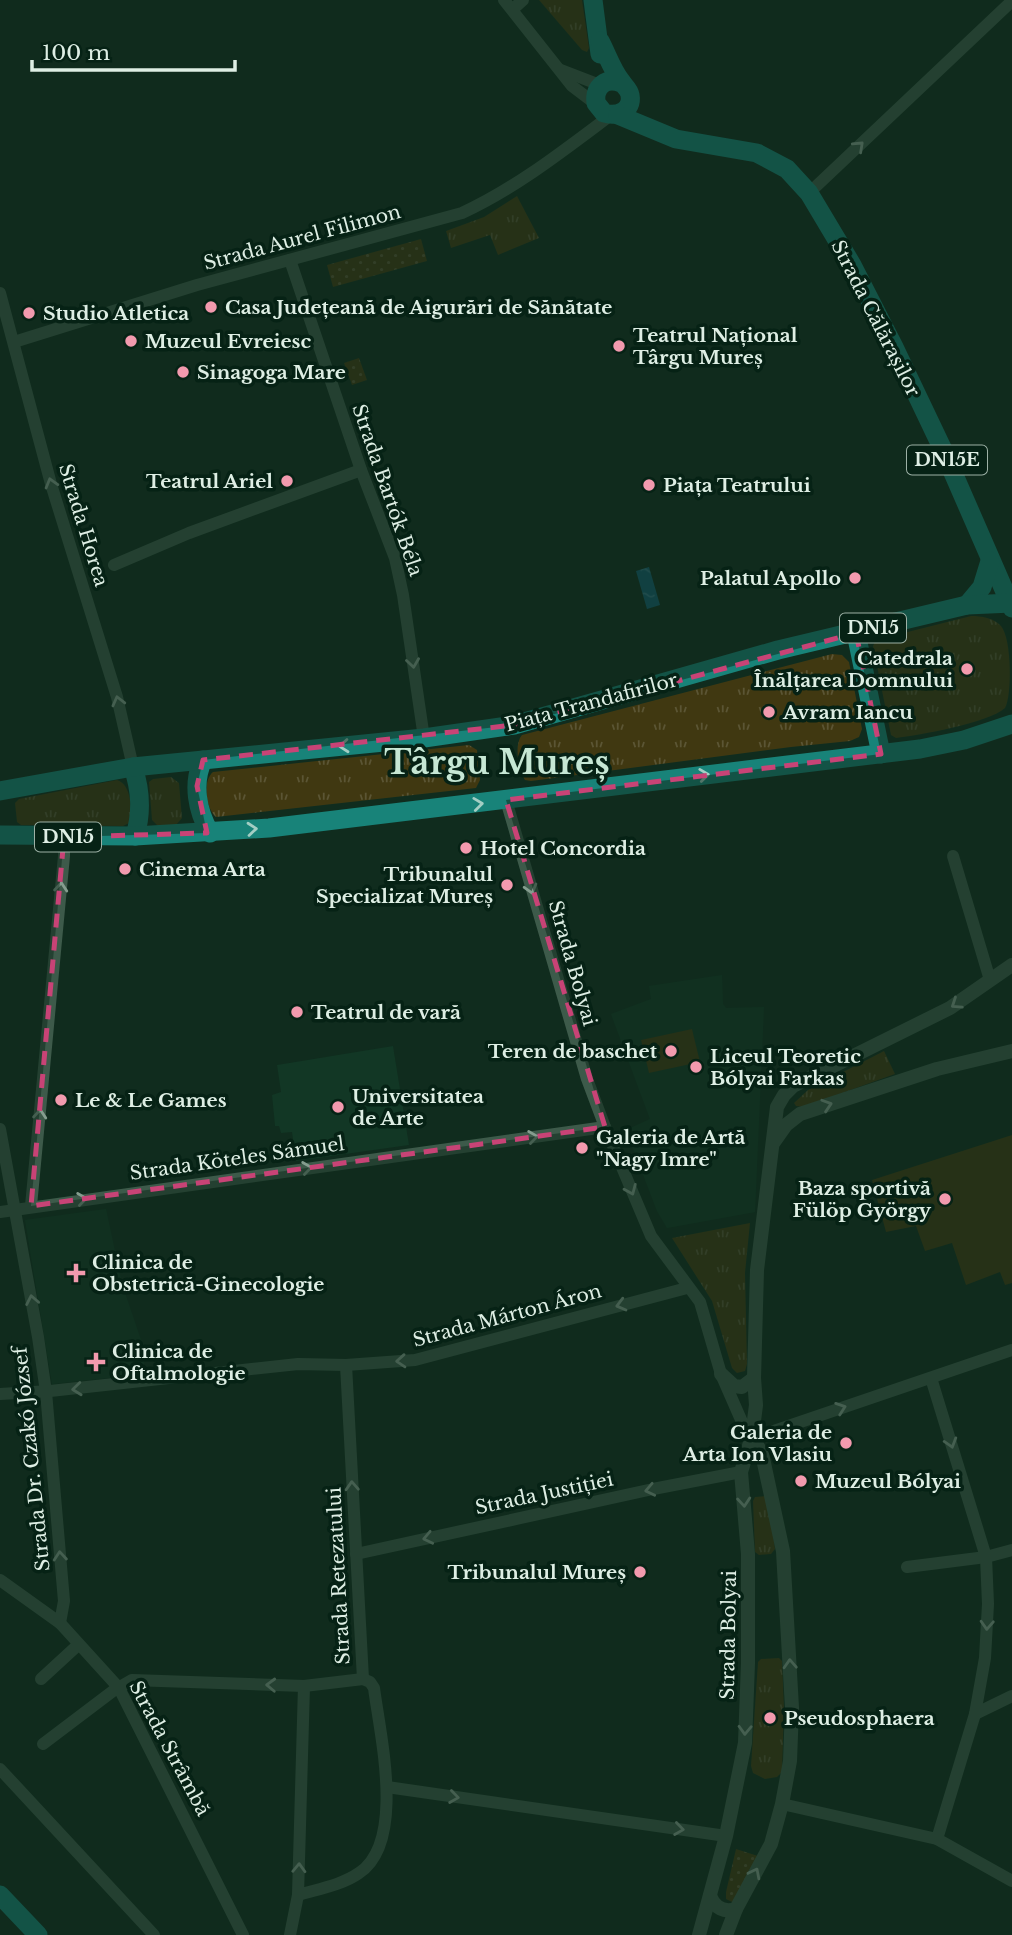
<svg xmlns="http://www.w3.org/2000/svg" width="1012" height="1935" viewBox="0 0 1012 1935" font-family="'Libre Baskerville',serif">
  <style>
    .built { fill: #123725 }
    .grass { fill: url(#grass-dots) }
    .park { fill: url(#park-tufts) }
    .pitch { fill: #403811 }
    .water { fill: url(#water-ripples) }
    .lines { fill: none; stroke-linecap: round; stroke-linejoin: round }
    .minor { stroke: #3d5a4a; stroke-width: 12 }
    .tertiary { stroke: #3d5a4a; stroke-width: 14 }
    .primary { stroke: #188379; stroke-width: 19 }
    .oneway { stroke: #859d8f }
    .oneway2 { stroke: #a3cec4 }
    .marked { fill: none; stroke: #c84376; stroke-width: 5; stroke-dasharray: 14 9; stroke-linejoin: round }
    .poi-dot { fill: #f29aae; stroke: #062215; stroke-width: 2.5 }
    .labels { text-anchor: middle; stroke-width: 7; stroke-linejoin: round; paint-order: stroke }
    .shield { fill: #062215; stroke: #9db1a6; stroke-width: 2 }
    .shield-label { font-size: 18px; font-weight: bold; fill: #deeee4 }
    .street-label { font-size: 19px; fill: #deeee4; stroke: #062215 }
    .poi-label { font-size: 19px; font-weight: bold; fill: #deeee4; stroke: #062215; text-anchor: start }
    .town-label { font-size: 33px; font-weight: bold; fill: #c6e7d4; stroke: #062215 }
  </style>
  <defs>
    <pattern id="grass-dots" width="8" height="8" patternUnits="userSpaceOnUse" patternTransform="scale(1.75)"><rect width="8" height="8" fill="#403811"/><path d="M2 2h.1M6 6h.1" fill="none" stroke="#5b5534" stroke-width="1.8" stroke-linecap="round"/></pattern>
    <pattern id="park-tufts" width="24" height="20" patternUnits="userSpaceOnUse" patternTransform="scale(1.75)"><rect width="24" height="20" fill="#403811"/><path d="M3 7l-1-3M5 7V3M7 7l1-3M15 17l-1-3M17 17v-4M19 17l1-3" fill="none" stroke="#5b5534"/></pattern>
    <pattern id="water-ripples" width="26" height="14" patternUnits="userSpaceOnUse" patternTransform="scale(1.75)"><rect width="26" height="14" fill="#125a6e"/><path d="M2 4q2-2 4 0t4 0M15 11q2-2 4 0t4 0" fill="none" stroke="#347283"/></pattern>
  </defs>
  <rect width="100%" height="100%" fill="#102c1e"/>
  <g class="built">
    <polygon points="722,975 723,1004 726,1008 764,1007 755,1212 667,1228 657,1211 626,1130 650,1119 611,1014 651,999 649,986"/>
    <polygon points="393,1046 409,1145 296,1161 292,1132 281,1133 279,1126 275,1126 272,1095 281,1092 277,1065"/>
    <polygon points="106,1209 122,1284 142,1343 145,1374 52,1384 25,1220"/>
  </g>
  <g class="grass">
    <polygon points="421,239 427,261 333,287 327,265"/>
    <polygon points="359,358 367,380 352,385 344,363"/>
    <polygon points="736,1849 758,1856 734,1903 726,1899 726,1892"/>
  </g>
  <g class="park">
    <polygon points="539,0 582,0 589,48 587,52 582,50"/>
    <polygon points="517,196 539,238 498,255 490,235 451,248 446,231 484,217"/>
    <path d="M971 616C982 616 993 618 1001 626 1012 639 1012 696 1005 708 989 723 919 735 896 738L891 735 873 646 876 640Z"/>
    <path d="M832 654 842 655 849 662 862 729 859 737 850 741 791 747 531 781 525 780C518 770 514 744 522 735Z"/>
    <path d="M469 745 477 750 480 780 476 788 216 817C206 809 202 781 213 772Z"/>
    <polygon points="171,777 179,783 182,818 176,825 158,826 152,820 149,782 153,779"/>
    <path d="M117 780C131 784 133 810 129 823L123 826 21 825 17 822 15 803 19 799Z"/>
    <polygon points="884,1051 895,1074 803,1107 796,1106 794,1103 808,1090"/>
    <polygon points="750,1223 745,1273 747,1364 745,1371 737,1373 732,1368 712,1301 672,1238"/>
    <polygon points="766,1496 769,1501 775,1549 771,1554 759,1555 755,1552 753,1501 755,1497"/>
    <polygon points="779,1658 782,1661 784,1708 782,1772 777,1777 765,1779 753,1773 751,1766 758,1662 761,1659"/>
  </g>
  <g class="pitch">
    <polygon points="692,1029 700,1062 649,1073 641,1040"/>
    <polygon points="1012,1135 1012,1283 1005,1285 1000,1272 966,1285 952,1243 925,1251 916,1226 886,1232 872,1180"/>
  </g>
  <polygon class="water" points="649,567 660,605 647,609 636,571"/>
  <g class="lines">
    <g class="minor">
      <polyline points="504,0 572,86 597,105"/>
      <polyline points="513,9 523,0"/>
      <polyline points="561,70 600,85"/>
      <polyline points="809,193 1012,1"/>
      <polyline points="290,260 361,470 395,558 403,595 424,738"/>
      <polyline points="0,293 51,484 117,697 133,767"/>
      <path d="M14 342 197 285 462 213C516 188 563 151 611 115"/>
      <polyline points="114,565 189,533 361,470"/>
      <polyline points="506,800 587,1079 605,1127 651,1236 700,1302 721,1374 742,1422 752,1436 768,1433 1012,1350"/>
      <polyline points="953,856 990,980"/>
      <polyline points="0,1129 38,1337 46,1392 64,1601 60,1623"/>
      <polyline points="31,1206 64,856 64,837"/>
      <polyline points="0,1212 605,1127"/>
      <polyline points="346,1365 363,1679"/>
      <polyline points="931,1378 986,1557 988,1604 985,1658 975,1714 937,1839"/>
      <polyline points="0,1394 50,1391 298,1364 346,1365 415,1360 687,1288"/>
      <polyline points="356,1554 653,1489 741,1472"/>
      <polyline points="907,1567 986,1557 1012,1550"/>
      <polyline points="0,1580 60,1623 119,1688 243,1935"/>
      <polyline points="41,1679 78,1645"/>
      <polyline points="975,1714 1012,1696"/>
      <polyline points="43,1744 113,1691 132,1680 304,1686 363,1679"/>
      <polyline points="0,1769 154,1935"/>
      <polyline points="387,1787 726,1836"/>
      <polyline points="782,1804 937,1839 1012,1881"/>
      <path d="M298 1895C318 1889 342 1885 359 1873 406 1842 380 1735 374 1688L370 1682 363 1679"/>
      <polyline points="290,1935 298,1895 304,1686"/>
    </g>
    <g class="tertiary">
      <polyline points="774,1142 786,1125 800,1114 937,1069 1012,1051"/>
      <polyline points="721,1374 734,1386 742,1387 754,1378"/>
      <path d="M710 1896C715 1908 724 1913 736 1909"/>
      <polyline points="699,1935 726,1836 745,1743 748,1663 748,1554 741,1472 752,1436 756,1405 754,1378 757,1270 777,1107 784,1095 793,1086 950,1008 1012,965"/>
      <polyline points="726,1935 736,1909 771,1844 782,1804 790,1761 792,1708 783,1551 762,1454 752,1436"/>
    </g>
    <g class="primary">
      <polyline points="593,0 600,54"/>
      <path d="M600 41C607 54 612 70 621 81 624 86 629 89 630 95 633 111 617 117 604 113L596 103C594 86 606 77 621 83"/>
      <polyline points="618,115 676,139 757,153 787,169 809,193 852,265 894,347 944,452 1012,608"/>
      <polyline points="967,605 982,587 990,561"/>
      <polyline points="856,633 881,754"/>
      <path d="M203 760C192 783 197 811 210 833"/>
      <path d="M133 767C141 791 142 812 135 836"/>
      <polyline points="0,791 133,767 424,738 514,725 778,650 967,605 1012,603"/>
      <polyline points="0,835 135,836 269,828 920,749 964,740 1012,724"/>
      <polyline points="0,1895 38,1935"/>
    </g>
  </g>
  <defs><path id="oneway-chevron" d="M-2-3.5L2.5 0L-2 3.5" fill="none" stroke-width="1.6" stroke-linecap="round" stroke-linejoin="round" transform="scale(1.75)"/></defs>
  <g class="oneway">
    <use href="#oneway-chevron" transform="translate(859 146) rotate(-43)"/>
    <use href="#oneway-chevron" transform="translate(51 483) rotate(-106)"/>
    <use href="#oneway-chevron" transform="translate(413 663) rotate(82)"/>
    <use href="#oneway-chevron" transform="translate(118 701) rotate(-104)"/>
    <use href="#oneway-chevron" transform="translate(61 887) rotate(-85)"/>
    <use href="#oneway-chevron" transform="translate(531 889) rotate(74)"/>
    <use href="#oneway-chevron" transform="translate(956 1004) rotate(146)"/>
    <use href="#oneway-chevron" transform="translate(827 1105) rotate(-18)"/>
    <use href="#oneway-chevron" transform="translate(40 1114) rotate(-85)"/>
    <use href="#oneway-chevron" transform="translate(533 1137) rotate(-8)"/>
    <use href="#oneway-chevron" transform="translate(307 1168) rotate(-8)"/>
    <use href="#oneway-chevron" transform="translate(631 1190) rotate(67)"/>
    <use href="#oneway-chevron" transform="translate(82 1199) rotate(-8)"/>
    <use href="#oneway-chevron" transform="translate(32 1300) rotate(-101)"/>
    <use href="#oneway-chevron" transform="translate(621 1305) rotate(165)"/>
    <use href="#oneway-chevron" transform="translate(401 1361) rotate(176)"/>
    <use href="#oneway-chevron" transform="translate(77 1389) rotate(174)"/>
    <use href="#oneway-chevron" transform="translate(841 1408) rotate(-19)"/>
    <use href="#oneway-chevron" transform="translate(951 1443) rotate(73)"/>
    <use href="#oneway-chevron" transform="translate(352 1486) rotate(-93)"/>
    <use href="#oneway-chevron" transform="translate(650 1490) rotate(168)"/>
    <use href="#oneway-chevron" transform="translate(744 1502) rotate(85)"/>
    <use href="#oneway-chevron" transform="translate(428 1538) rotate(168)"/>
    <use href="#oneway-chevron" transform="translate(60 1556) rotate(-95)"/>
    <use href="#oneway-chevron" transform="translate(987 1625) rotate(93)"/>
    <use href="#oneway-chevron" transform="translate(790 1664) rotate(-93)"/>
    <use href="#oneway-chevron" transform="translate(271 1685) rotate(-178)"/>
    <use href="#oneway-chevron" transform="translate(745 1730) rotate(92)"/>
    <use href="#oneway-chevron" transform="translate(454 1797) rotate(8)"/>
    <use href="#oneway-chevron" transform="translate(679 1829) rotate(8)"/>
    <use href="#oneway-chevron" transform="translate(299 1868) rotate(-88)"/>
    <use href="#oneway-chevron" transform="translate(755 1873) rotate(-63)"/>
  </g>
  <g class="oneway2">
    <use href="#oneway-chevron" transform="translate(344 746) rotate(175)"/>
    <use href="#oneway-chevron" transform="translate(704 775) rotate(-7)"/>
    <use href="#oneway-chevron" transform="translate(478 804) rotate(-7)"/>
    <use href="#oneway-chevron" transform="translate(252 829) rotate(-5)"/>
  </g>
  <path d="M0 0H1012V1935H0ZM856 633 881 754 506 800 605 1127 31 1206 64 837 207 833 197 786 203 760 514 725Z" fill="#102c1e" fill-opacity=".55" fill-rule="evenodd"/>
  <path class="marked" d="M856 633 881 754 506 800 605 1127 31 1206 64 837 207 833 197 786 203 760 514 725Z"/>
  <g class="poi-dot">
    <circle cx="211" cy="307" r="7"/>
    <circle cx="29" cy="313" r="7"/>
    <circle cx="131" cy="341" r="7"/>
    <circle cx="619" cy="346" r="7"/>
    <circle cx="183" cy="372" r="7"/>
    <circle cx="287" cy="481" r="7"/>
    <circle cx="649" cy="485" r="7"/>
    <circle cx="855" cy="578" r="7"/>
    <circle cx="967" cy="669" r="7"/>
    <circle cx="769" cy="712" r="7"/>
    <circle cx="466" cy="848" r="7"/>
    <circle cx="125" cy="869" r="7"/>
    <circle cx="507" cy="885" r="7"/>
    <circle cx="297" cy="1012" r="7"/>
    <circle cx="671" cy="1051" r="7"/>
    <circle cx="696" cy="1067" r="7"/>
    <circle cx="61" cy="1100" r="7"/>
    <circle cx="338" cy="1107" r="7"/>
    <circle cx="582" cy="1148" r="7"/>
    <circle cx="945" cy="1199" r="7"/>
    <path d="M72.5 1262.5h7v7h7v7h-7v7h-7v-7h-7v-7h7z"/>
    <path d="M92.5 1351.5h7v7h7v7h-7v7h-7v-7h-7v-7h7z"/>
    <circle cx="846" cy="1443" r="7"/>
    <circle cx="801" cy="1481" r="7"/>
    <circle cx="640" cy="1572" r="7"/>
    <circle cx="770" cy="1718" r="7"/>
  </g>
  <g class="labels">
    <g class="shield">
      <rect x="907" y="445.5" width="80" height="29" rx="5"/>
      <rect x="840" y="613.5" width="66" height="29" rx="5"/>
      <rect x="35" y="822.5" width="66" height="29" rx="5"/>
    </g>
    <g class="shield-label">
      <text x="947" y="466">DN15E</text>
      <text x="873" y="634">DN15</text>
      <text x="68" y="843">DN15</text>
    </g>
    <g class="street-label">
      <text transform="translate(302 237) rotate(-15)" y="7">Strada Aurel Filimon</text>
      <text transform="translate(876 318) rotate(63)" y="7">Strada Călărașilor</text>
      <text transform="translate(388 490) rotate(71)" y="7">Strada Bartók Béla</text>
      <text transform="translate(84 525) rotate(73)" y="7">Strada Horea</text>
      <text transform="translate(591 702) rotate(-15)" y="7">Piața Trandafirilor</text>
      <text transform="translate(573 963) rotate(74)" y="7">Strada Bolyai</text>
      <text transform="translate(237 1158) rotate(-8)" y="7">Strada Köteles Sámuel</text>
      <text transform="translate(507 1315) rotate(-15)" y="7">Strada Márton Áron</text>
      <text transform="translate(31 1459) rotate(-96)" y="7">Strada Dr. Czakó József</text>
      <text transform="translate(544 1493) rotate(-12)" y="7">Strada Justiției</text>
      <text transform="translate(338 1576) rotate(-93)" y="7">Strada Retezatului</text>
      <text transform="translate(728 1635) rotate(-89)" y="7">Strada Bolyai</text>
      <text transform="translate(170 1748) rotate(62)" y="7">Strada Strâmbă</text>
    </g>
    <g class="poi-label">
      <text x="225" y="314">Casa Județeană de Aigurări de Sănătate</text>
      <text x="43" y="320">Studio Atletica</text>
      <text x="633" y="342">Teatrul Național<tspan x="633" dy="22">Târgu Mureș</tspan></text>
      <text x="145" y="348">Muzeul Evreiesc</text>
      <text x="197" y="379">Sinagoga Mare</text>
      <text x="273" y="488" text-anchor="end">Teatrul Ariel</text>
      <text x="663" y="492">Piața Teatrului</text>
      <text x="841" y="585" text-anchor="end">Palatul Apollo</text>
      <text x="953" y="665" text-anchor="end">Catedrala<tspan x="953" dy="22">Înălțarea Domnului</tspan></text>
      <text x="783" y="719">Avram Iancu</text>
      <text x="480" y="855">Hotel Concordia</text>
      <text x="139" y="876">Cinema Arta</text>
      <text x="493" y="881" text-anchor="end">Tribunalul<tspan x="493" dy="22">Specializat Mureș</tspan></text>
      <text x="311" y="1019">Teatrul de vară</text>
      <text x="657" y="1058" text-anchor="end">Teren de baschet</text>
      <text x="710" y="1063">Liceul Teoretic<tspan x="710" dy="22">Bólyai Farkas</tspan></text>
      <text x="352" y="1103">Universitatea<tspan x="352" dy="22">de Arte</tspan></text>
      <text x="75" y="1107">Le &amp; Le Games</text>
      <text x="596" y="1144">Galeria de Artă<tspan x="596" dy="22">"Nagy Imre"</tspan></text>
      <text x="931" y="1195" text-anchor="end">Baza sportivă<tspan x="931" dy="22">Fülöp György</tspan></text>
      <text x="92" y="1269">Clinica de<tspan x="92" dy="22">Obstetrică-Ginecologie</tspan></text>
      <text x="112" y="1358">Clinica de<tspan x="112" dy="22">Oftalmologie</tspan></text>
      <text x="832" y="1439" text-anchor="end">Galeria de<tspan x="832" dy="22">Arta Ion Vlasiu</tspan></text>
      <text x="815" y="1488">Muzeul Bólyai</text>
      <text x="626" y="1579" text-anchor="end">Tribunalul Mureș</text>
      <text x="784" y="1725">Pseudosphaera</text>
    </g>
    <g class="town-label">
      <text x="497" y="774">Târgu Mureș</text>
    </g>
  </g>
  <path d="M32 60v10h203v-10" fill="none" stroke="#deeee4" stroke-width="3.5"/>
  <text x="42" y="60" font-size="21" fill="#deeee4" stroke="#062215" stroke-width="5" paint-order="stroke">100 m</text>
</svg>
